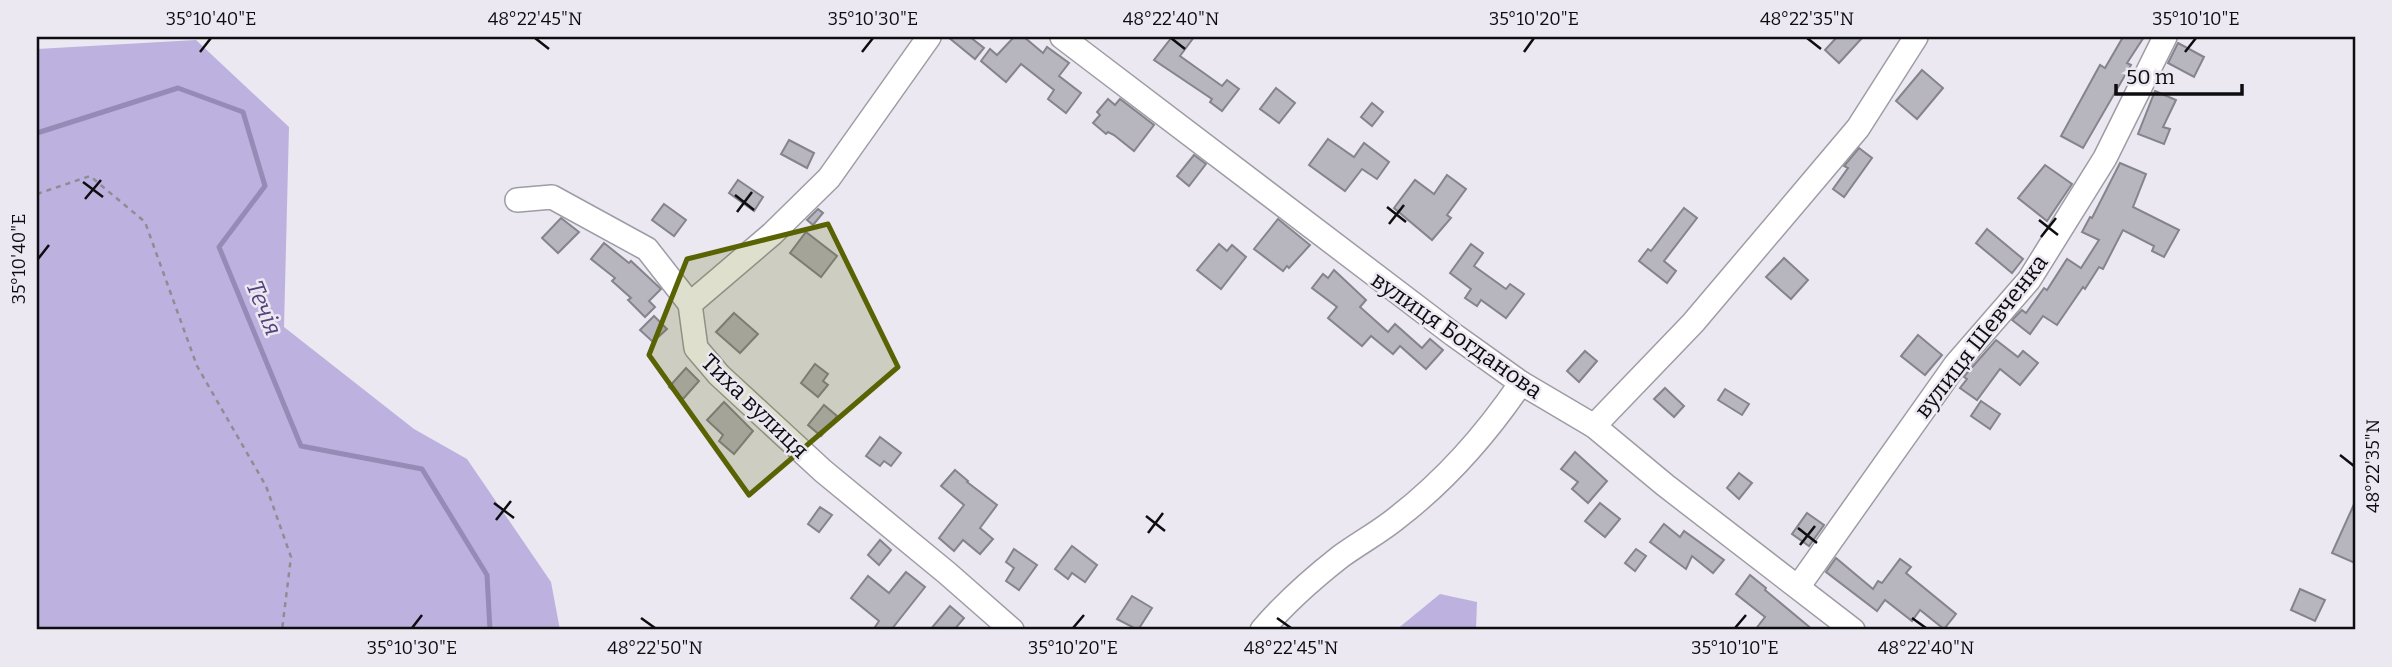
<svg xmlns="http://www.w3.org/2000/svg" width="2392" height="667" viewBox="0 0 2392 667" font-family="Bitter,serif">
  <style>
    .forest { fill: #bdb1df }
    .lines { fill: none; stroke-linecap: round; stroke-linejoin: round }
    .stream { stroke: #968bb6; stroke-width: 5 }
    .building { fill: #b7b5be; stroke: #85838b; stroke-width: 2 }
    .minor-casing { stroke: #9e9ca5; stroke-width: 26 }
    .path { stroke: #8f8d94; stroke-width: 2.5; stroke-dasharray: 5 5; stroke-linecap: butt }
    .minor { stroke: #fff; stroke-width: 23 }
    .marked { fill: #596303; fill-opacity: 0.2; stroke: #596303; stroke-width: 5; stroke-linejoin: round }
    .ticks { fill: none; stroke: #0e0d10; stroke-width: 2.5 }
    .labels { text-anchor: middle; stroke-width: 5; stroke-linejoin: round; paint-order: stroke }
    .street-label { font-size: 23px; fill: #0e0d10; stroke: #ebe8f2 }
    .water-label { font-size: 24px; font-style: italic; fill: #54427c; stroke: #ebe8f2 }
    .neatline { fill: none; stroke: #0e0d10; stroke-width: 2.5 }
    .ticks-label { font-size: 18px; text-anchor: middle; fill: #0e0d10 }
  </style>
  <rect width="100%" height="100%" fill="#ebe8f2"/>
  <g class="forest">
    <polygon points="196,40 289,127 284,327 414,429 467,459 551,582 560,630 37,630 37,49"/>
    <polygon points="1440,594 1477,602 1476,630 1396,630"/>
  </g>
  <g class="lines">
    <polyline class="stream" points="37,133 178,88 243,112 265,186 219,247 301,446 422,469 487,575 490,630"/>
  </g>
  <g class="building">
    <polygon points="948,37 970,37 984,48 975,59"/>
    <polygon points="1014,37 1024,37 1043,53 1047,47 1069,63 1059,76 1081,93 1066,113 1048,99 1054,90 1021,64 1006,82 981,61 990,49 997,55"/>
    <polygon points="1172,37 1194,37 1180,56 1222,86 1227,80 1239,89 1222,111 1210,102 1212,99 1154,60"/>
    <polygon points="1837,37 1863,37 1839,63 1825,50"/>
    <polygon points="2123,37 2144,37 2127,63 2131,65 2083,148 2061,136 2100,65 2105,68"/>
    <polygon points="2178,43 2204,57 2194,77 2168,63"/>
    <polygon points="1922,70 1943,88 1917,119 1896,101"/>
    <polygon points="1276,88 1295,103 1279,123 1260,109"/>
    <polygon points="2155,91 2176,100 2163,127 2170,129 2164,144 2138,134"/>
    <polygon points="1108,99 1115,105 1120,99 1154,125 1134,151 1114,135 1108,132 1106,134 1093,123 1100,115 1097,112"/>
    <polygon points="1372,103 1383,112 1372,126 1361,117"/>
    <polygon points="1328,139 1354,157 1364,143 1389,162 1377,179 1362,169 1345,191 1309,165"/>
    <polygon points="789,140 814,153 807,168 781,154"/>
    <polygon points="1859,148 1872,158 1844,197 1833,189 1848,168 1844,166"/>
    <polygon points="1194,155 1206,164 1189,186 1177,176"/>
    <polygon points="2120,163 2146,174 2133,207 2179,230 2164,257 2152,251 2154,246 2123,230 2103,269 2099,267 2085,289 2083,287 2057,325 2043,316 2030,334 2012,320 2022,310 2026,313 2044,288 2047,290 2067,259 2081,268 2099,240 2082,232 2090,217 2092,218"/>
    <polygon points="2045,165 2072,184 2047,221 2018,198"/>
    <polygon points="1447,175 1466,189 1447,215 1451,218 1432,240 1394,208 1415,180 1434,194"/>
    <polygon points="738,180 763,197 754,211 729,193"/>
    <polygon points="664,204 686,220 674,236 652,220"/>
    <polygon points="1684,208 1697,218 1664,261 1676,271 1667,283 1639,261 1648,249 1651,251"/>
    <polygon points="818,209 823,213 813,225 807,220"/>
    <polygon points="561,218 579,232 558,253 542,238"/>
    <polygon points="1278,219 1310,245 1289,268 1287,266 1283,271 1254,249"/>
    <polygon points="1987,229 2023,259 2012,273 1976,243"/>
    <polygon points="806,232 837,256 821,277 790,253"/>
    <polygon points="604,243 629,263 631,261 661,289 649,301 655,307 645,317 628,300 631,298 612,281 615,278 591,259"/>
    <polygon points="1219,244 1227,251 1232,245 1246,257 1221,289 1197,270"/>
    <polygon points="1471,244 1483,253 1474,266 1506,289 1510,284 1524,294 1506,318 1481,300 1477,306 1465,298 1471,289 1450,273"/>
    <polygon points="1784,258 1808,280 1791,299 1766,277"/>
    <polygon points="1334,270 1366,300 1360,307 1388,332 1395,324 1422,348 1430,339 1443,350 1426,369 1400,346 1393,354 1371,336 1362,346 1328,318 1337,307 1312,288 1323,274 1328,278"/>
    <polygon points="734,313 758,334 740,353 716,332"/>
    <polygon points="654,316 667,329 653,342 640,330"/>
    <polygon points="1918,335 1942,355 1925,375 1901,356"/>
    <polygon points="1996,340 2018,357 2023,351 2038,363 2020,385 2000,369 1977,400 1960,388 1967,379 1964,377 1967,373"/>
    <polygon points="1585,351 1597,361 1579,382 1567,371"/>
    <polygon points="815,364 828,374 823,381 828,385 818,397 801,383"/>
    <polygon points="686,368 699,381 683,399 669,387"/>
    <polygon points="1665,388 1684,406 1674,417 1654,399"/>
    <polygon points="1725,389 1749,404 1742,415 1718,400"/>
    <polygon points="1981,401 2000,414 1990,429 1971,416"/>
    <polygon points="724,402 753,431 734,454 719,441 723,435 707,420"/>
    <polygon points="824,405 837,416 821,436 808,425"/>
    <polygon points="880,437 901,453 891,466 884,461 880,466 866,456"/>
    <polygon points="1575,452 1607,481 1588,503 1572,489 1578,482 1561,469"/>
    <polygon points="955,470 968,481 967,482 997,505 980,528 993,539 980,554 963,540 954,551 939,538 964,505 941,486"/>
    <polygon points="1739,473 1752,483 1739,499 1727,488"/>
    <polygon points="2355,502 2355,563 2332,553"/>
    <polygon points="1600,503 1620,519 1605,537 1585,521"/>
    <polygon points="820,507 832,515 819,532 808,524"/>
    <polygon points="1807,513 1824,525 1809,546 1792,534"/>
    <polygon points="1664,524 1680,537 1684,531 1724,560 1713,573 1692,556 1686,569 1650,542"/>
    <polygon points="880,540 891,550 879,565 868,555"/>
    <polygon points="1072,546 1097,565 1085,582 1072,573 1068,579 1055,569"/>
    <polygon points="1014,549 1037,565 1019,590 1006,581 1014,568 1006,562"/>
    <polygon points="1636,549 1646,556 1635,571 1625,563"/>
    <polygon points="1836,558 1873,589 1878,581 1882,583 1900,559 1911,567 1906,573 1956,614 1944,629 1920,610 1912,621 1885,600 1877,611 1826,572"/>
    <polygon points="906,572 925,587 891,630 873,630 879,621 851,598 868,576 889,593"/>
    <polygon points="1750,575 1766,588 1765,590 1813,630 1755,630 1765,617 1736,594"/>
    <polygon points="2300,589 2325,600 2315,621 2291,610"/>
    <polygon points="1132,596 1152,608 1138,630 1117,619"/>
    <polygon points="950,606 964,618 954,630 930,630"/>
  </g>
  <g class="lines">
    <g class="minor-casing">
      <g id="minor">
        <polyline points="1062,37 1454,335 1521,383 1594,426 1665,485 1853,630"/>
        <polyline points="517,200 552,197 647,249 690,304 696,348 719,375 823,471 947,573 1012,630"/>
        <polyline points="690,304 772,234 829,178 929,37"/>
        <polyline points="1594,426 1693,323 1809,186 1858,128 1916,37"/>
        <polyline points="1798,587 1956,364 2029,280 2105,158 2165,37"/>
        <path d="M1262 630C1285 603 1312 579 1340 557 1359 543 1380 532 1398 517 1447 479 1487 433 1521 383"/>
      </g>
    </g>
    <polyline class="path" points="37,194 90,176 145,222 197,366 266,486 291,557 282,630"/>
    <use href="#minor" class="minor"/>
  </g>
  <path class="marked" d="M828 224 898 367 749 495 649 355 687 259Z"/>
  <path class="ticks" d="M535 38 549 49M1171 38 1185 49M1807 38 1821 49M200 52 211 38M862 52 873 38M1524 52 1534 38M2185 52 2196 38M83 182 103 197M735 195 754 210M85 199 101 180M1387 207 1406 222M737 212 752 192M2039 220 2058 235M1389 224 1404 205M2041 237 2056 218M38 259 49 245M2340 455 2354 466M494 503 514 518M1146 516 1165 531M496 520 511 501M1798 528 1817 543M1148 533 1163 513M1800 545 1815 526M641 618 655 628M1277 618 1291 628M1912 618 1926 628M412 628 422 615M1073 628 1084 615M1735 628 1746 615"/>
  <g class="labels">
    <g class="street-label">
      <text transform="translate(1457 335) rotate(35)" y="8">вулиця Богданова</text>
      <text transform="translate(1981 336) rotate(-52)" y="8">вулиця Шевченка</text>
      <text transform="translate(755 406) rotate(44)" y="8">Тиха вулиця</text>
    </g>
    <g class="water-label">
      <text transform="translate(264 308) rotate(68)" y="8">Течія</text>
    </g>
  </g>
  <rect width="2392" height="667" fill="none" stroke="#ebe8f2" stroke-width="77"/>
  <path d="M2116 84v10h126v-10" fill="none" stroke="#0e0d10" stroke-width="3.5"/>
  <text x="2126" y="84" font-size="21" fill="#0e0d10" stroke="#ebe8f2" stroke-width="5" paint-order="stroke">50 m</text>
  <rect x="38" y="38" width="2316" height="590" class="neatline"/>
  <g class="ticks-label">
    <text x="211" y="25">35°10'40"E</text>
    <text x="535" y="25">48°22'45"N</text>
    <text x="873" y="25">35°10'30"E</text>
    <text x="1171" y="25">48°22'40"N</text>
    <text x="1534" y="25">35°10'20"E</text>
    <text x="1807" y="25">48°22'35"N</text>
    <text x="2196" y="25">35°10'10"E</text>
    <text transform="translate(19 259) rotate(-90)" y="6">35°10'40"E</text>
    <text transform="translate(2373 466) rotate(-90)" y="6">48°22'35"N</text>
    <text x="412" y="654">35°10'30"E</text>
    <text x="655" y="654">48°22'50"N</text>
    <text x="1073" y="654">35°10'20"E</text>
    <text x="1291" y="654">48°22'45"N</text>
    <text x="1735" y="654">35°10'10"E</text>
    <text x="1926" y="654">48°22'40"N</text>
  </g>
</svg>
